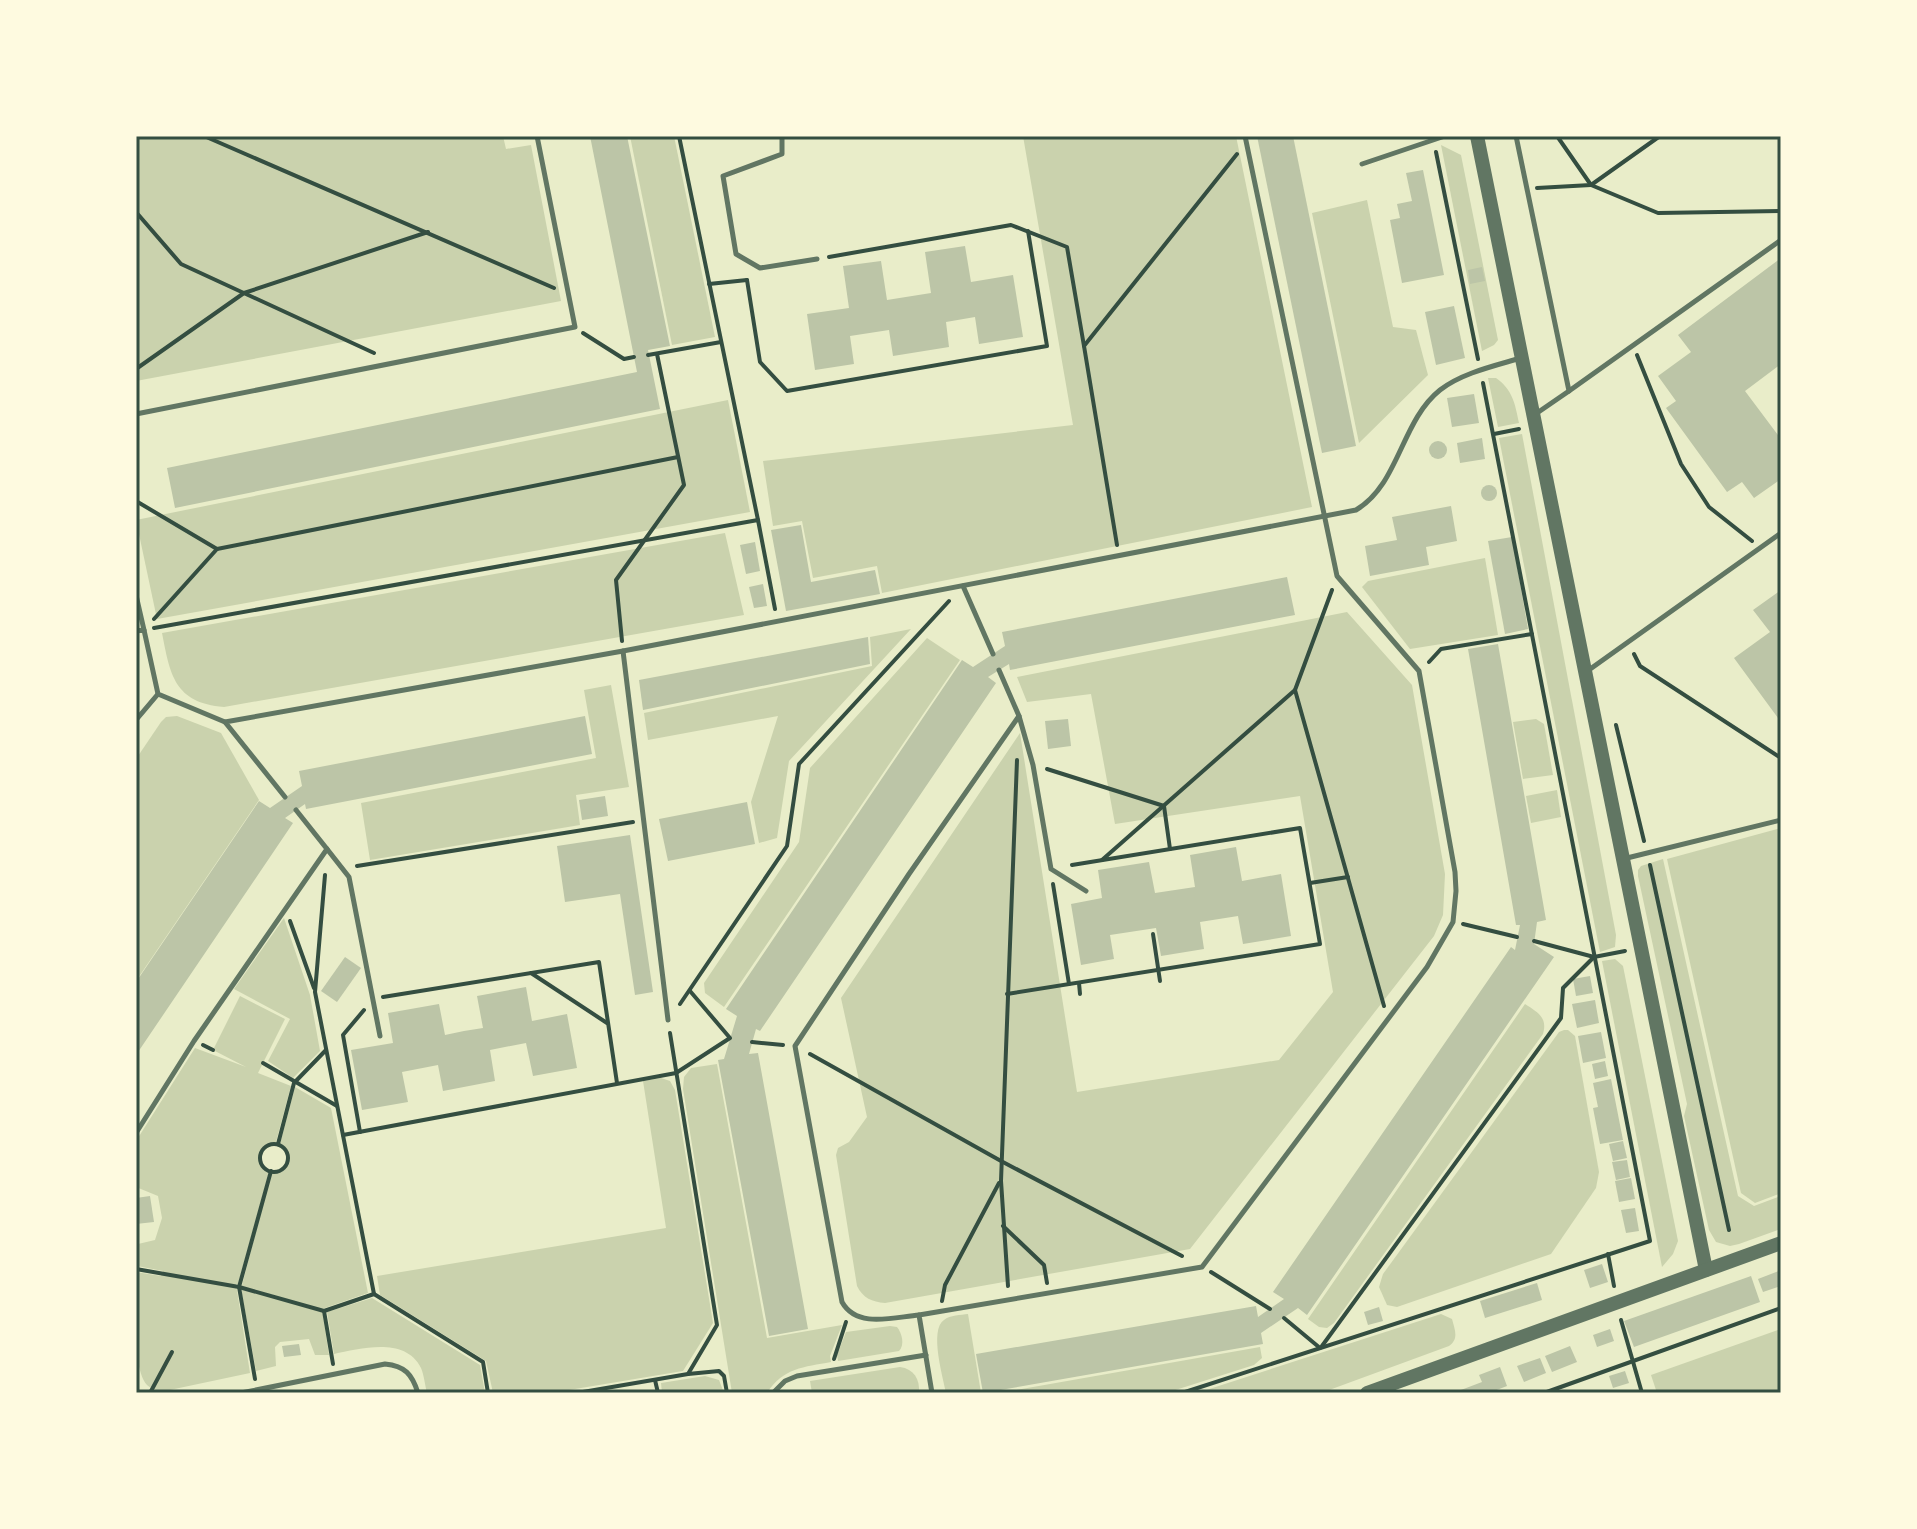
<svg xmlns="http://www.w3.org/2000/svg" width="1917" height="1529" viewBox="0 0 1917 1529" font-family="Commissioner,sans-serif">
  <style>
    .green { fill: #cad2ad }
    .building { fill: #bcc5a7 }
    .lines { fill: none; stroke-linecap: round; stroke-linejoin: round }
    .path { stroke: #344e41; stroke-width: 4 }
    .service { stroke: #617663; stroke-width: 5 }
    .tertiary { stroke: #617663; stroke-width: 14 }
    .neatline { fill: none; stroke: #344e41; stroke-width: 3 }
  </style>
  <rect width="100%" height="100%" fill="#e9edc9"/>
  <g class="green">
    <polygon points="136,136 503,136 506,149 531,145 561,301 136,381"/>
    <polygon points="630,136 674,136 715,337 672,345"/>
    <polygon points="1023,136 1236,136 1312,507 882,593 877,566 813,578 802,521 773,526 763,461 1073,425"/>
    <polygon points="1441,145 1461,155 1498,340 1494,345 1482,351"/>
    <polygon points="1367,200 1393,327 1416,330 1428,375 1359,443 1312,213"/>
    <path d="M1488 378H1496C1513 390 1515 404 1519 423L1498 427Z"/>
    <polygon points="728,400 750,512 157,619 136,520"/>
    <polygon points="1522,434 1616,935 1615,947 1600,952 1499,438"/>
    <path d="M725 533 744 615 224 707C174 703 170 674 162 633Z"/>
    <polygon points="1485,558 1498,635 1410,649 1362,587 1368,581"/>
    <path d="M1347 612 1412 685 1445 874 1443 915 1434 936 1190 1249 885 1303C872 1302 863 1298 857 1286L836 1155 838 1148 849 1142 867 1117 841 998 1020 733 1077 1092 1279 1060 1333 992 1300 796 1115 824 1091 694 1027 702 1017 677Z"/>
    <polygon points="911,629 789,761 777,838 759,843 751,802 778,716 648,740 644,713 872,666 870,637"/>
    <polygon points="927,638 960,660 724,1007 705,993 704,983 799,842 810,768"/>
    <polygon points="611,685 629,787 576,795 580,825 370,860 361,803 596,758 584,690"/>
    <polygon points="177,716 221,733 259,800 136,981 136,759 161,722 166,717"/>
    <polygon points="1536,719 1544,724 1553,775 1523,779 1513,722"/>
    <polygon points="1557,790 1561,817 1531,823 1526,796"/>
    <polygon points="1781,828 1781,1193 1755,1203 1741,1193 1667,859"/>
    <polygon points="1663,859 1738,1196 1754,1206 1781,1196 1781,1229 1739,1244 1730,1246 1716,1242 1709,1230 1684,1116 1687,1104 1638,876 1638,870 1641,866"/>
    <polygon points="284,918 310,995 320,1051 293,1078 268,1061 290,1019 234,989"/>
    <polygon points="1615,959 1623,966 1678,1241 1673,1254 1662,1267 1602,961"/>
    <path d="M240 996 285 1019 258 1073 291 1086 276 1142C265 1143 259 1150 260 1162L269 1172 238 1284H236L250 1373 165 1391C158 1391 153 1390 147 1385 131 1368 136 1297 136 1272L161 1276 163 1271 137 1266 136 1248 138 1244 155 1240 162 1218 158 1196 136 1187V1141L195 1048 246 1067 213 1050Z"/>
    <path d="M1525 1004C1537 1012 1548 1017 1543 1034L1334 1323 1327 1328 1319 1327 1308 1319Z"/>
    <polygon points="1564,1030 1568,1030 1575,1036 1599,1172 1596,1188 1551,1254 1397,1307 1387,1305 1379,1287 1383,1274 1559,1032"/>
    <path d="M717 1064 767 1338 842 1325 830 1356 831 1362C804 1367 783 1368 767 1393H732L683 1089 684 1077 691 1068Z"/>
    <polygon points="661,1078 670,1081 675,1090 713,1323 683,1371 551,1393 493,1393 486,1361 380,1295 377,1276 666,1228 643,1081"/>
    <polygon points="295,1087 331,1108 368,1293 322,1309 329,1355 315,1355 309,1339 280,1342 275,1347 276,1366 256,1371 241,1289 271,1173 282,1171 288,1164 288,1151 280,1144"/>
    <path d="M372 1298 480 1365 485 1393H427C425 1385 424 1375 421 1368 405 1336 360 1349 334 1354L327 1312Z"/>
    <path d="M968 1314 981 1393H946C943 1377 929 1330 944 1320 950 1315 961 1315 968 1314Z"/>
    <path d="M1441 1314 1452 1319C1455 1330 1459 1339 1449 1346L1321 1393H1197Z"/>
    <path d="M890 1326 897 1327C902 1333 905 1345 899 1351L838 1361 837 1355 846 1332Z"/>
    <polygon points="1781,1329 1781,1393 1657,1393 1651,1375"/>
    <polygon points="1260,1347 1262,1358 1254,1365 1166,1393 999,1393"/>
    <path d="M900 1367C914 1369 920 1379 919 1393H812L810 1381Z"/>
    <polygon points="705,1376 719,1380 724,1393 662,1393 661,1383"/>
  </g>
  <g class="building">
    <polygon points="590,136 627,136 670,346 648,350 660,409 175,508 167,468 637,372"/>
    <polygon points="1257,136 1293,136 1356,446 1322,453"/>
    <polygon points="1423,170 1444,275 1402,283 1390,220 1400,218 1397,204 1412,201 1406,173"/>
    <polygon points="965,246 971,282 1013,275 1023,337 979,344 975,317 946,322 949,347 893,356 889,330 850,336 854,364 815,370 807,314 849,308 843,266 881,261 887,300 931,293 925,252"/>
    <polygon points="1781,258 1781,364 1745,391 1781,439 1781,479 1754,498 1742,482 1727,492 1666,408 1676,401 1658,376 1691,352 1678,335"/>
    <polygon points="1482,267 1485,281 1470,284 1468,270"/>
    <polygon points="1454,306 1465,358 1436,365 1425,312"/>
    <polygon points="1474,394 1479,423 1452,427 1447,398"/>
    <polygon points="1482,438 1485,459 1460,463 1457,443"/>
    <circle cx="1438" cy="450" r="9"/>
    <circle cx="1489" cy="493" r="8"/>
    <polygon points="1451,506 1457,541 1426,547 1429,565 1370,576 1365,546 1397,540 1392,517"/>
    <polygon points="801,525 811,582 875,570 880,594 786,611 771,530"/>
    <polygon points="1512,537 1528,629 1505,634 1488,541"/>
    <polygon points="755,542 760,571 746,574 740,545"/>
    <polygon points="1287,577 1295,615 1010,670 1009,664 988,677 996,683 760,1031 756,1029 749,1054 758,1053 808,1329 769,1336 718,1060 724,1059 737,1016 726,1009 962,660 973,667 1005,646 1002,632"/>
    <polygon points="763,584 767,606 754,608 749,587"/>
    <polygon points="1781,590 1781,722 1734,658 1770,632 1753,610"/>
    <polygon points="868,637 870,664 643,710 639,680"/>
    <polygon points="1498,644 1546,920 1537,922 1534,944 1554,957 1307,1315 1298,1308 1261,1333 1263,1344 983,1393 976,1354 1256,1306 1258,1317 1284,1299 1273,1292 1511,947 1515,950 1520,925 1516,925 1468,649"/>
    <polygon points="585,716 592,754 306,809 305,804 285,818 293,823 136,1055 136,982 259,801 270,808 302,786 299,771"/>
    <polygon points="1068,719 1071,746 1048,749 1045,721"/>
    <polygon points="605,796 608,816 582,820 579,800"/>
    <polygon points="747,802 755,844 668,861 659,819"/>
    <polygon points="630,835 653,992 635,995 620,894 565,902 557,846"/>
    <polygon points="1236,847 1242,881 1281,874 1291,936 1243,944 1238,916 1200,922 1204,949 1161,956 1156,928 1110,935 1114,959 1081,965 1071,904 1102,898 1098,870 1149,862 1155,893 1195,887 1190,855"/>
    <polygon points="345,957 361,968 337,1002 321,991"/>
    <polygon points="1590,976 1593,993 1576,996 1573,979"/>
    <polygon points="526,987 532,1021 567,1014 577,1068 533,1076 526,1043 490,1050 495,1081 443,1091 438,1065 402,1072 408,1102 362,1110 351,1050 393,1043 388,1013 439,1004 445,1035 464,1031 483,1028 477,996"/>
    <polygon points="1595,1000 1599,1023 1577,1028 1572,1004"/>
    <polygon points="1601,1032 1606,1058 1583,1063 1578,1036"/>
    <polygon points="1605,1061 1608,1076 1595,1079 1592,1064"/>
    <polygon points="1611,1079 1623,1140 1600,1144 1593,1108 1598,1107 1593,1083"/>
    <polygon points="1623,1141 1627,1158 1613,1161 1609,1144"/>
    <polygon points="1627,1160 1630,1177 1616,1180 1612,1162"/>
    <polygon points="1631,1178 1635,1199 1619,1202 1615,1181"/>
    <polygon points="150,1196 154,1222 136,1224 136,1198"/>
    <polygon points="1635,1208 1639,1231 1626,1233 1621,1210"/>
    <polygon points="1602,1264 1608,1282 1590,1288 1584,1270"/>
    <polygon points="1781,1270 1781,1286 1763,1292 1758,1279"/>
    <polygon points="1751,1276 1760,1302 1634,1347 1624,1321"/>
    <polygon points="1537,1283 1542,1300 1485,1318 1480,1301"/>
    <polygon points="1379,1307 1383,1321 1368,1325 1364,1312"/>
    <polygon points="1610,1329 1614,1341 1597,1347 1593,1335"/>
    <polygon points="299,1344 301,1355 284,1357 282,1346"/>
    <polygon points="1570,1346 1577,1362 1552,1372 1545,1356"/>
    <polygon points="1540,1358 1546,1373 1524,1382 1517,1366"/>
    <polygon points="1500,1367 1507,1386 1489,1393 1453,1393 1482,1382 1479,1375"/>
    <polygon points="1625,1371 1629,1383 1613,1388 1609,1376"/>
  </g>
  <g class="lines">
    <g class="path">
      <polyline points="204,136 554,288"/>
      <polyline points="679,136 758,520"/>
      <polyline points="1557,136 1591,185 1658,213 1781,211"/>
      <polyline points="1436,152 1478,359"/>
      <polyline points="1537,188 1591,185 1660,136"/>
      <polyline points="136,212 181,264 374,353"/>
      <polyline points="829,257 1011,225 1067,247 1084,346"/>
      <polyline points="747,280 760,362 787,391 1047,346 1028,231"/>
      <polyline points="709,284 747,280"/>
      <polyline points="583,333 624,359 634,357"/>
      <polyline points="648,355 721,342"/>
      <polyline points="1637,355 1681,464 1709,507 1752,541"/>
      <polyline points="136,369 244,293 428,232"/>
      <polyline points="1494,434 1519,429"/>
      <polyline points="136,501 217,549"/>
      <polyline points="1117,545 1084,346 1237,154"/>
      <polyline points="1332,590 1295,690 1384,1006"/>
      <polyline points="154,619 217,549 678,457"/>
      <polyline points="154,628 758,520 775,609"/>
      <polyline points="622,641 616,580 684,485 657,354"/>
      <polyline points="1634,654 1640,666 1781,758"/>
      <polyline points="1429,662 1441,649 1532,634"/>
      <polyline points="1616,725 1644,841"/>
      <polyline points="1047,769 1164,806 1170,849"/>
      <polyline points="1102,860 1295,690"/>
      <polyline points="1650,865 1729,1230"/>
      <polyline points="357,866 633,822"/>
      <polyline points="325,875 315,992 374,1294 483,1362 488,1393"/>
      <polyline points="1310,883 1348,877"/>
      <polyline points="1053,884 1069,984"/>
      <polyline points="290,921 314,988"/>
      <polyline points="1463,924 1517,937"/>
      <polyline points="1153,934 1160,981"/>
      <polyline points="1534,941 1594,957 1625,951"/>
      <polyline points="531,973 607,1023"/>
      <polyline points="1079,983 1080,994"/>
      <polyline points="1007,994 1320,944 1300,828 1072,865"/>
      <polyline points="383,997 599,962 617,1083"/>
      <polyline points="680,1004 787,846 799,764 949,601"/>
      <polyline points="752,1042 783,1045"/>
      <polyline points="203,1045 213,1050"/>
      <polyline points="810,1054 1001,1161 1182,1256"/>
      <polyline points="263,1063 337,1106"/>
      <polyline points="360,1132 343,1035 364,1010"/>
      <polyline points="343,1135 676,1073 730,1038 690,991"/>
      <polyline points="278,1144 294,1083 326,1050"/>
      <circle cx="274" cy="1158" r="14"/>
      <polyline points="1003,1226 1044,1265 1047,1283"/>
      <polyline points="1608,1254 1614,1286"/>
      <polyline points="136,1269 239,1287 324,1311 374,1294"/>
      <polyline points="1211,1272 1270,1309"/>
      <polyline points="1008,1286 1001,1181 1017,760"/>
      <polyline points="942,1301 945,1285 999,1183"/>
      <polyline points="324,1311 333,1364"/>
      <polyline points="1284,1318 1320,1348"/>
      <polyline points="1621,1320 1642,1393"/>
      <polyline points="1322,1346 1561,1018 1563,988 1593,958"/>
      <polyline points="834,1359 846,1322"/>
      <polyline points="688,1374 719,1371 724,1376 727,1393"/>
      <polyline points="255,1379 239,1287 271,1171"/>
      <polyline points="655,1380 658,1393"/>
      <polyline points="150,1393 172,1352"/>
      <polyline points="577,1393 688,1374 717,1325 670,1033"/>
      <polyline points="1182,1393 1650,1241 1483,383"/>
      <polyline points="1544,1393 1781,1308"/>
    </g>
    <g class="service">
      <polyline points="782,136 782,154 723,176 736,254 760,268 817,259"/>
      <polyline points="1516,136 1569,391 1537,413"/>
      <polyline points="1362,164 1445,136"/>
      <polyline points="1569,391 1781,240"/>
      <polyline points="136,414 575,327 537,136"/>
      <polyline points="963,586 993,654"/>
      <polyline points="136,595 144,630"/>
      <polyline points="136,631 144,630 158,694 225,722"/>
      <polyline points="623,651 668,1020"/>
      <polyline points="1586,672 1781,533"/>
      <polyline points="1019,716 1033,765 1051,869 1086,891"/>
      <polyline points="136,720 158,694"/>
      <path d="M285 797 225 722 623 651 1356 510C1399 485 1401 421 1440 390 1462 373 1494 366 1521 358"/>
      <polyline points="327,849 349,877 380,1036"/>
      <polyline points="1627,858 1781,820"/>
      <polyline points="136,1133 194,1041 327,849 296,810"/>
      <path d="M919 1315C894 1317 857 1329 842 1302L795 1046 909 874 1019 716 999 670"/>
      <path d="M241 1393 385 1364C405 1366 412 1374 418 1393"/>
      <polyline points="773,1393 785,1381 797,1376 926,1355"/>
      <polyline points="932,1393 919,1315 1202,1267 1427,967 1453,922 1456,891 1455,872 1419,671 1337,576 1245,136"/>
    </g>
    <g class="tertiary">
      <polyline points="1477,136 1706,1270"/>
      <polyline points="1367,1393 1781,1243"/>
    </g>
  </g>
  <rect width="1917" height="1529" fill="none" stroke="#fefae0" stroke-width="276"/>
  <rect x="138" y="138" width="1641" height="1253" class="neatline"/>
</svg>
